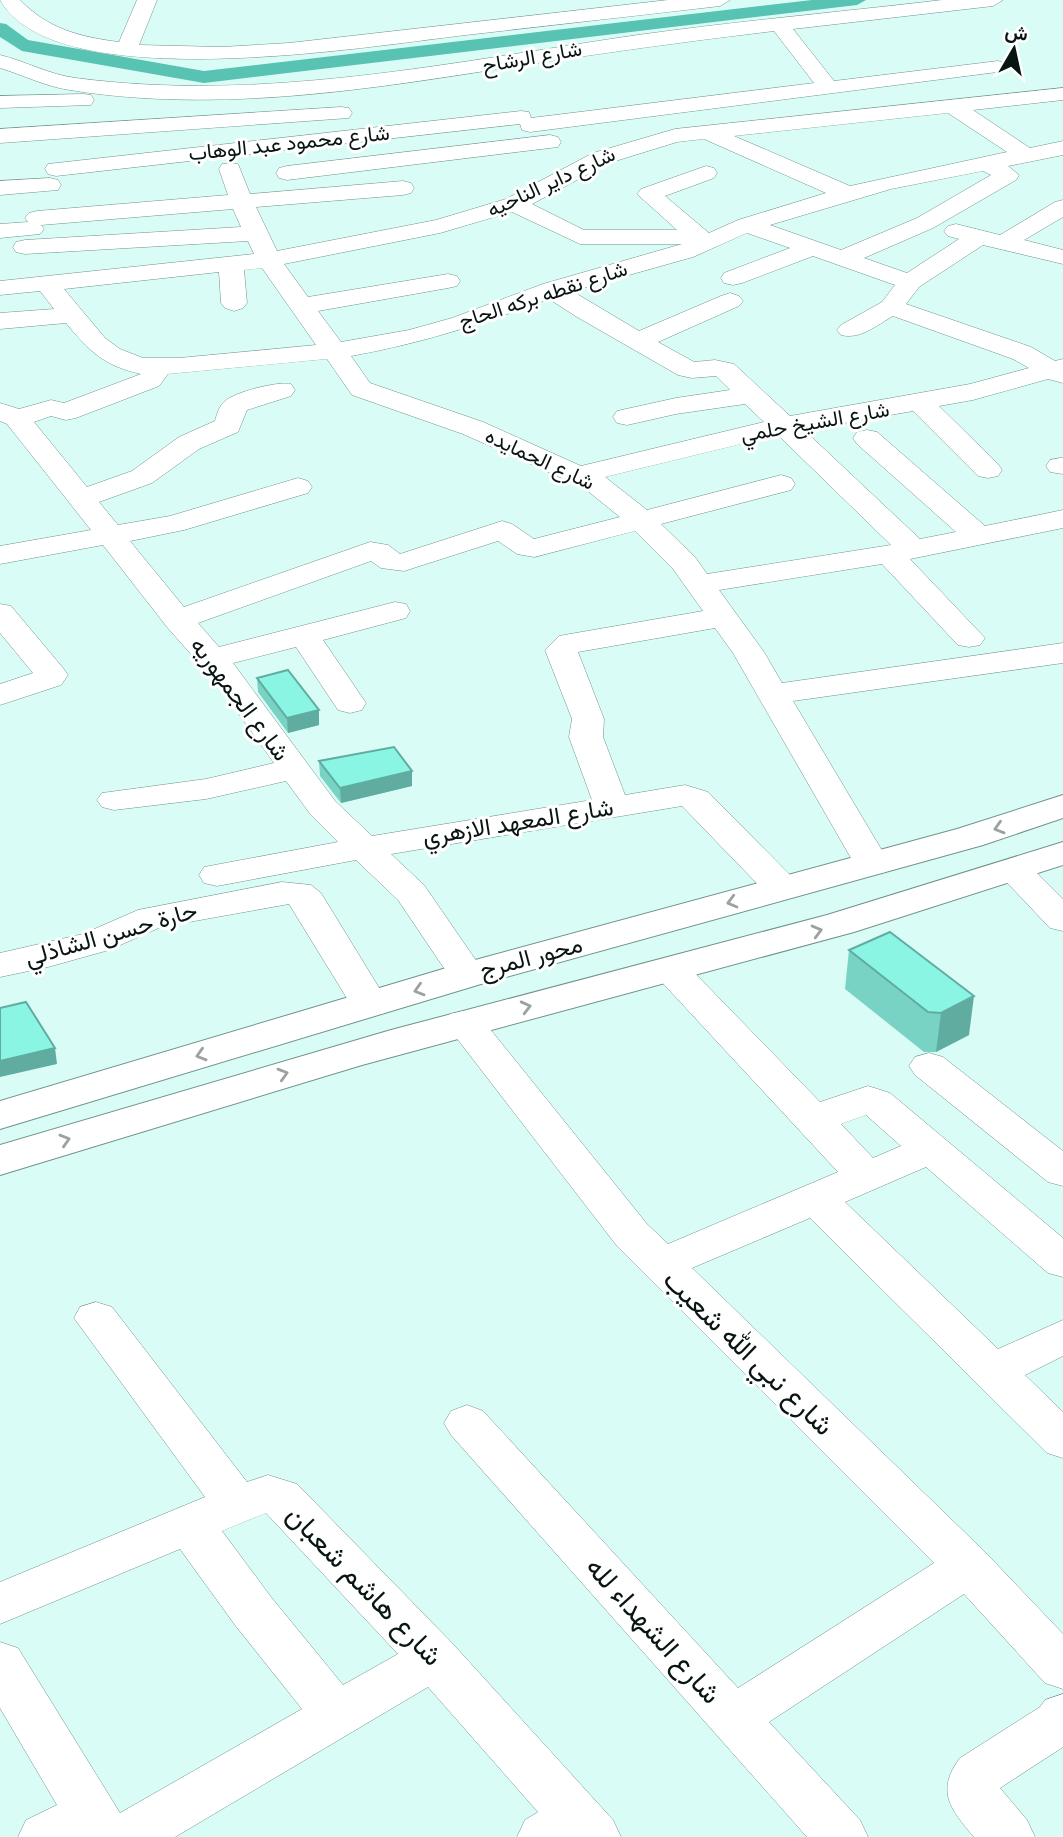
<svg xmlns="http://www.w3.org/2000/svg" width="1063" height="1837" viewBox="0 0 1063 1837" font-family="'Fira Sans Condensed',Vazirmatn,sans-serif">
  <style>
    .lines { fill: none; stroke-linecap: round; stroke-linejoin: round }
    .canal { fill: #58c3b3; fill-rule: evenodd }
    .street-casing { stroke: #70928b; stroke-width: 1 }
    .secondary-casing { stroke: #70928b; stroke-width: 2 }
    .street { fill: #fff; fill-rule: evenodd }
    .secondary { fill: #fff; fill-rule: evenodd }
    .wall { fill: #78d3c4 }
    .shaded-wall { fill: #61aca0 }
    .building { fill: #8bf5e4; stroke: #61aca0; stroke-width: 2 }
    .oneway { stroke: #9ca1a1 }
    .labels { text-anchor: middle; stroke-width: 6; stroke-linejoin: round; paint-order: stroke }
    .far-street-label { font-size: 21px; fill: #081513; stroke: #fff }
    .street-label { font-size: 24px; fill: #081513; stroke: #fff }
    .near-street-label { font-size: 28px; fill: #081513; stroke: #fff }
  </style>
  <rect width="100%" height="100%" fill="#d9fdf6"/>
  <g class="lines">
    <polygon class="canal" points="812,0 866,0 857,5 204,83 22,51 0,37 0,23 6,24 28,40 204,71"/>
    <g class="street-casing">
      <g id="street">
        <path d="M0 0H20C48 29 80 37 119 42L137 0H157L139 45 222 47 289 43 668 0H730L720 6C635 16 551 25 466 35 370 46 55 99 0 0Z"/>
        <path d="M942 0H1003L993 6 793 29 834 81 998 61 1005 63 1008 67 1005 71 530 132 522 130 520 124 56 176 48 174 45 169 48 164 521 111 529 112 531 118 814 83 774 31C688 41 603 53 517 66 371 89 218 114 70 90 47 87 23 75 0 68V55C25 61 50 75 76 78 264 103 452 62 638 35 739 21 841 12 942 0Z"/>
        <path d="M1063 88V100L973 110 1030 148 1063 141V155L1008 166 1019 175 1016 180 933 228 864 258 907 273 959 239 948 236 944 231 948 226 956 224 1000 235 1055 202 1063 200V217L1024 240 1063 250V264L983 245 919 287 906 304 1031 347 1055 361 1063 359V383L1048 379 973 400 939 406 998 464 1002 470 998 476 988 478 978 476 913 411 804 430 920 539 956 532 857 444 853 438 857 432 867 430 877 432 985 526 1063 510V528L910 559 985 638 980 645 969 647 958 645 882 564 719 590 764 652 782 683 1063 643V663L793 701 890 864 885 872 872 875 859 872 733 653 715 628 578 652 604 719 603 737 625 795 685 785 708 792 795 880 800 888 795 896 782 899 769 896 682 806 391 854 424 885 486 975 480 983 467 987 454 983 398 900 356 860 217 886 204 883 199 875 204 867 338 842 311 815 286 781 206 799 114 810 102 807 97 800 102 793 206 779 274 763 219 686 167 627 103 545 0 564V546L91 530 7 424 0 421V403L19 409 51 400 64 403 141 374C104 366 89 351 66 323L0 329V313L54 309 40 291 0 295V281L254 254 248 241 25 254 16 252 13 247 16 242 25 240 241 227 233 209 41 225 44 229 40 234 0 238V224L28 222 25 218 29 213 37 211 228 195 219 169 222 164H238L250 194 403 181 411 183 414 188 411 193 403 195 256 207 277 251 436 220 506 199 593 153 675 129ZM948 113 1007 152 850 186 734 136ZM704 139 826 193 738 220 709 233 665 196 714 178 717 173 714 168 706 166 641 189 637 194 677 230H584L532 204 609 163 677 142ZM983 171 991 175 917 218 841 250 770 225 891 189ZM512 212 580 244H682L543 284 452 318 409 330 341 342 318 311 448 288 457 286 460 281 457 276 448 274 308 297 284 264 440 233ZM747 233 790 248 724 273 721 278 724 283 733 285 742 283 813 256 895 285 882 302 841 325 837 330 841 335C860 340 877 325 893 316L1013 359 1029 368 970 384 790 416 734 364 715 360 694 362 658 342 739 306 743 301 739 296 730 293 721 296 639 331 572 291 693 257ZM262 268 316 345 179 358H143L120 349 105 338 64 289 219 272 221 303 225 308 234 311 243 308 247 303 244 270ZM549 299 577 317 678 375 692 378 716 376 730 390 676 398 617 411 613 417 617 423 627 425 676 414 745 404 764 422 581 466 483 422 370 383 351 356C423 343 481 324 549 299ZM327 359 352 395 463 434 584 488 620 517 534 539 512 524 502 521 400 554 388 545 370 542 184 607 130 541 184 530 308 493 312 487 308 481 298 478 170 516 118 525 99 502 152 483 199 449 238 432 247 410 291 396 295 390 291 384C278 381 235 392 225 401 219 406 217 414 215 421L179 437 132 471 87 487 34 422 51 416 66 420 76 418 159 386 168 374ZM778 435 891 545 707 574 695 557 661 524 791 490 795 484 791 478 781 475 647 510 605 477ZM635 531 673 569 703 611 570 634 559 636 545 650 572 719 569 737 592 800 372 836 335 801 233 663 296 647 338 710 350 713 362 710 366 703 323 640 406 618 410 611 406 604 395 602 219 647 198 623 371 561 381 568 404 571 498 541 517 554 534 557Z"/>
        <polygon points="83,94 91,95 94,100 91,105 0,108 0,96"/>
        <polygon points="341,107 349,108 352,113 349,118 0,143 0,129"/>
        <polygon points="550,135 558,137 561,142 558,147 287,180 279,178 276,173 279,168 287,166"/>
        <polygon points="50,178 58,180 61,185 58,190 0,195 0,181"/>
        <polygon points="1060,458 1063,458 1063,474 1050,472 1046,466 1050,460"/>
        <polygon points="0,604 11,606 63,668 68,675 61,685 0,705 0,684 33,673 0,633"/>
        <polygon points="1014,860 1027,863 1063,899 1063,931 1050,928 996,871 1001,863"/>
        <polygon points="282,882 311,885 321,893 389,1004 384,1013 370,1016 356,1013 289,904 161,927 109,950 48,967 0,977 0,953 83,934 138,910"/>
        <path d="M671 958 684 962 820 1102 868 1086 890 1093 1063 1238V1277L1048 1273 926 1167 845 1202 998 1349 1063 1320V1356L1025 1375 1063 1412V1458L1047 1453 810 1218 692 1268 985 1552 1063 1634V1689L1045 1683 964 1594 769 1722 860 1820 868 1837H807L451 1435 444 1423 451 1411 467 1405 483 1411 738 1688 934 1563 617 1246 445 1023 450 1014 464 1011 478 1014 647 1224 668 1244 838 1172 658 978 652 970 658 962ZM866 1115 901 1146 873 1158 841 1124Z"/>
        <polygon points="929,1053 943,1057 1063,1151 1063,1186 1048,1182 915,1075 909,1066 915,1057"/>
        <path d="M96 1302 112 1307 247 1482 268 1475 297 1484 452 1643 613 1820 621 1837H517L525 1820 538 1812 428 1687 175 1837H18L26 1820 57 1805 0 1708V1642L18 1648 120 1813 302 1709 235 1625 180 1549 0 1624V1582L205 1497 74 1318 80 1307ZM266 1513 398 1654 343 1685 271 1597 222 1531Z"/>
        <path d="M1063 1694V1747L1000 1788 1027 1820 1035 1837H974C951 1810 935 1791 960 1758L1040 1707 1045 1700Z"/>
      </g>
    </g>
    <g class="secondary-casing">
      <g id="secondary">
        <polygon points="1063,795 1063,818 983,845 481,984 0,1129 0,1101 453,966 957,829"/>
        <polygon points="1063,842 1063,865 854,932 362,1065 0,1175 0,1145 391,1030 827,915"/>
      </g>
    </g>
    <use href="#street" class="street"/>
    <use href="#secondary" class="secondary"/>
  </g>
  <g class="wall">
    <polygon points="257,678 319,725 288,733 258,692"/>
    <polygon points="319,761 412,786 341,803 320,776"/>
    <polygon points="890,932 969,1035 936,1052 924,1052 845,989 849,950"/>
  </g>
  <g class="shaded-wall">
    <polygon points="319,710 319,725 288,733 287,718"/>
    <polygon points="412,771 412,786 341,803 340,788"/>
    <polygon points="974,996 969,1035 936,1052 941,1013"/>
    <polygon points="55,1048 57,1064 0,1077 0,1061"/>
  </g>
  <g class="building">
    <polygon points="288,670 319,710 287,718 257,678"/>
    <polygon points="394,747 412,771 340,788 319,761"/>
    <polygon points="890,932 974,996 941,1013 928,1012 849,950"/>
    <polygon points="26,1002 55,1048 0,1061 0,1008"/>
  </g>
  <defs><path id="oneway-chevron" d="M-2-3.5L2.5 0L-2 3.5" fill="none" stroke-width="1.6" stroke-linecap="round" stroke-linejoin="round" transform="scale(1.75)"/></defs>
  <g class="oneway">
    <use href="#oneway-chevron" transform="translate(999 828) rotate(163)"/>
    <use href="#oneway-chevron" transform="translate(732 902) rotate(165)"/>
    <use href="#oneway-chevron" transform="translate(817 931) rotate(-15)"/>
    <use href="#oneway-chevron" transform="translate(419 990) rotate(163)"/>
    <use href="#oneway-chevron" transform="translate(526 1007) rotate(-14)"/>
    <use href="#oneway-chevron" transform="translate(201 1055) rotate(163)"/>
    <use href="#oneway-chevron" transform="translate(283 1074) rotate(-16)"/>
    <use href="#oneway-chevron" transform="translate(65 1140) rotate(-17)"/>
  </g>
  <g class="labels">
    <g class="far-street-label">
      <text transform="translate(532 57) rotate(-10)" y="7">شارع الرشاح</text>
      <text transform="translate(289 143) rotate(-6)" y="7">شارع محمود عبد الوهاب</text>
      <text transform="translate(551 182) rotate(-25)" y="7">شارع داير الناحيه</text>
      <text transform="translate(543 295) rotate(-18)" y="7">شارع نقطه بركه الحاج</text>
      <text transform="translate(815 422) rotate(-10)" y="7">شارع الشيخ حلمي</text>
      <text transform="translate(540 459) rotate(25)" y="7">شارع الحمايده</text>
    </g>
    <g class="street-label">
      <text transform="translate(240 699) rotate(53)" y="8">شارع الجمهوريه</text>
      <text transform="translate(518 822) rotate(-9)" y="8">شارع المعهد الازهري</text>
      <text transform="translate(111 934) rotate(-16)" y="8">حارة حسن الشاذلي</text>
      <text transform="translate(531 957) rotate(-15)" y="8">محور المرج</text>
    </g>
    <g class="near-street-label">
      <text transform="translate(749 1352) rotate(44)" y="10">شارع نبي الله شعيب</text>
      <text transform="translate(365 1585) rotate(46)" y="10">شارع هاشم شعبان</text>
      <text transform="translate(654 1630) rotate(48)" y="10">شارع الشهداء لله</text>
    </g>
  </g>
  <g transform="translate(1014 49) rotate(9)" stroke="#ffffff" stroke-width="5" paint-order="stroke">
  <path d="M0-5L12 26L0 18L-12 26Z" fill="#081513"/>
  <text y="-10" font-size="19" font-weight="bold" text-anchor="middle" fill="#081513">ش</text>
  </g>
</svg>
